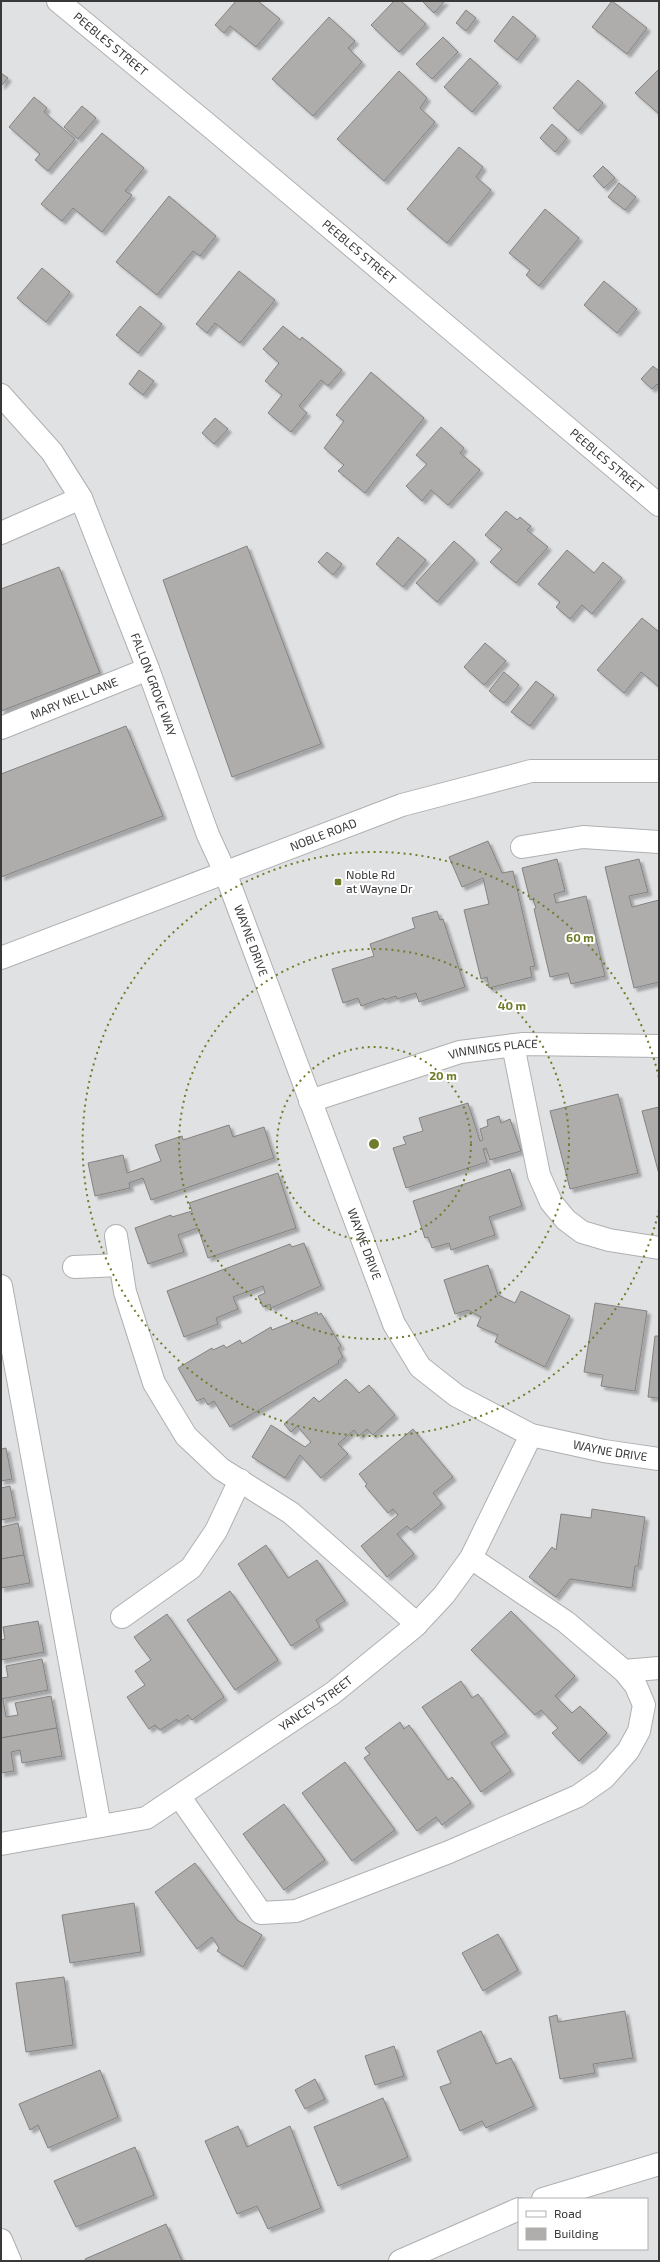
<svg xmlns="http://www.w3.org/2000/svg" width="660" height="2262" viewBox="0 0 660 2262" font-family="'Exo 2',sans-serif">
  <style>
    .building { fill: #aeadab; stroke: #858382; filter: url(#shadow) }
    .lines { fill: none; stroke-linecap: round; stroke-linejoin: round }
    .minor-casing { stroke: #afb0b2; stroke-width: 24 }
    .minor { stroke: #fff; stroke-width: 22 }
    .ring { fill: none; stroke: #6f7d2a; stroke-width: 2; stroke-dasharray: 2 4 }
    .poi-dot { fill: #6f7d2a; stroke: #fff; stroke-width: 1.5 }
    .labels { text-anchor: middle; stroke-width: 4; stroke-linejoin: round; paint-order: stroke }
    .street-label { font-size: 12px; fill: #39393a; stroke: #fff }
    .poi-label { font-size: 12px; fill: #39393a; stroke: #fff; text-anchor: start }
    .centre { fill: #6f7d2a; stroke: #fff; stroke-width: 2 }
    .ring-label { font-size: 12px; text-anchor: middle; font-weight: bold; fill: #6f7d2a; stroke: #fff; stroke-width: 4; stroke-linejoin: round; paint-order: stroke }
  </style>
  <defs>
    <filter id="shadow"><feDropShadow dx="3.5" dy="3.5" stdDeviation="1" flood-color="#0004"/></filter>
  </defs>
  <rect width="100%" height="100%" fill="#e0e1e3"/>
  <g class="building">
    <polygon points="236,1 258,1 280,19 256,47 230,26 224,33 215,25"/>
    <polygon points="394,1 401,1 426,24 399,52 371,25"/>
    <polygon points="422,1 445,1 434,13"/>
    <polygon points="612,1 647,28 627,54 592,27"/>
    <polygon points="466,10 476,18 466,31 456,23"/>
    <polygon points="513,16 536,36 517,60 494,41"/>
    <polygon points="329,17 355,41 348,48 362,62 313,116 272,79"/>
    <polygon points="443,37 458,52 432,79 416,64"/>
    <polygon points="470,58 498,83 472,112 444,87"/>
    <polygon points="659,69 659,114 635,93"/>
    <polygon points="399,71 427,98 420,108 435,122 384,181 337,139"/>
    <polygon points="1,73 8,78 1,86"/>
    <polygon points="578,80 603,103 578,131 553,108"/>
    <polygon points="34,97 47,108 44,112 75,139 48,171 35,160 40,154 9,127"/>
    <polygon points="82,106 96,118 78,139 64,127"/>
    <polygon points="552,124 567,138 555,152 540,138"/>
    <polygon points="102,133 144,168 125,191 132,195 102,232 73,208 62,221 41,204"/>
    <polygon points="459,147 483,167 476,177 491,190 447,243 407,209"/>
    <polygon points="603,166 615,178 604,188 593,176"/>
    <polygon points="619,183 636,197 625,210 608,197"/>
    <polygon points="169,196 216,236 200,256 193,251 157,295 116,262"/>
    <polygon points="545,209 579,238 539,286 526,275 530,270 509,253"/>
    <polygon points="42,268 70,292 46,322 17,298"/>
    <polygon points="239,271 275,300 240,343 215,323 207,333 196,324"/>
    <polygon points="604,281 637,309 617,333 584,305"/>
    <polygon points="140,306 162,324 138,353 116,335"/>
    <polygon points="283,326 300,340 302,337 342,370 328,386 321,380 299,406 307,413 291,432 268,413 282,395 265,381 279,363 263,349"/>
    <polygon points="653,366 659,371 659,386 657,384 652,389 641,379"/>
    <polygon points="139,370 154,381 143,395 129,384"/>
    <polygon points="371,372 424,418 365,493 338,471 344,465 324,448 344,421 336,415"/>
    <polygon points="215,418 228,429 214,444 202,433"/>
    <polygon points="441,427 464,448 460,453 480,470 448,505 431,490 422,501 406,486 427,464 416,455"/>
    <polygon points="506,511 517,520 520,517 528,524 531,526 527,530 548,547 516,583 490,562 502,549 485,535"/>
    <polygon points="398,537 426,560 403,587 376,564"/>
    <polygon points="454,541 475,560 437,602 416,583"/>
    <polygon points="247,546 321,744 232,777 163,580"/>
    <polygon points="567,550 594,573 603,562 622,578 592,614 582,605 570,619 556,607 560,602 538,584"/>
    <polygon points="327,552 342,564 333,575 318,562"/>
    <polygon points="59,567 100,673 1,711 1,589"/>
    <polygon points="642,618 659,632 659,687 641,672 624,693 597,670"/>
    <polygon points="485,643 506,661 484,685 464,667"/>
    <polygon points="504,672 519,685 504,703 489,691"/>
    <polygon points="536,681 554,695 530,726 511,712"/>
    <polygon points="126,726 163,816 1,877 1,774"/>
    <polygon points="488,841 502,873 513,871 535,966 530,967 532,977 489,988 487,977 481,979 464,910 489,904 483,878 462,887 449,857"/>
    <polygon points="557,859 565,891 554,894 556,903 586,896 605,976 571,984 568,973 550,977 534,909 536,908 533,899 530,900 522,868"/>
    <polygon points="639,859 648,892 629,896 632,907 659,900 659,982 634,988 605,867"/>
    <polygon points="437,911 440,920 443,919 465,987 419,1002 416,993 397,999 396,996 384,1000 384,998 361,1006 358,998 343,1003 332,969 374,956 370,944 415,928 412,918"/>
    <polygon points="618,1094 638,1173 570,1189 550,1111"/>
    <polygon points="468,1103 480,1141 483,1140 480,1129 488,1126 487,1120 499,1116 501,1123 510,1119 521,1151 490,1160 486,1148 483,1149 487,1162 406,1188 393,1148 406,1144 403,1137 423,1131 419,1118"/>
    <polygon points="659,1107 659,1174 642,1111"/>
    <polygon points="229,1125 233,1137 264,1127 274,1158 151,1200 143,1178 129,1183 130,1188 95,1196 88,1163 123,1155 127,1173 161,1161 155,1145 182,1136 183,1140"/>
    <polygon points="510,1169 522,1206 489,1217 495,1235 451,1250 449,1243 432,1248 428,1237 425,1238 413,1201"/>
    <polygon points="278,1173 296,1228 208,1258 198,1228 178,1235 184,1252 148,1264 135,1228 171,1215 172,1217 192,1211 189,1203"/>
    <polygon points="304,1243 321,1286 271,1308 270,1304 263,1307 258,1296 265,1293 263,1286 233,1297 238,1309 216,1318 218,1324 184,1337 167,1291 290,1244 292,1247"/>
    <polygon points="488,1265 498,1295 515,1303 521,1291 570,1316 545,1367 495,1342 498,1335 477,1326 481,1317 468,1310 455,1314 444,1280"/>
    <polygon points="595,1303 647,1311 635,1391 601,1386 603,1375 584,1372"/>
    <polygon points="317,1312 318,1315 321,1313 341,1346 338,1348 343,1357 338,1361 339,1363 230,1427 214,1401 208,1405 204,1398 197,1401 178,1368 212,1348 213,1350 224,1345 226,1348 240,1340 242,1344 271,1327 272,1330"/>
    <polygon points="655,1336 659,1336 659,1398 648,1397"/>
    <polygon points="346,1379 359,1393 369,1385 395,1415 373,1435 367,1429 359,1436 354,1430 338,1444 348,1454 321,1478 300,1455 285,1478 252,1457 271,1425 305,1447 311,1442 297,1426 291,1432 284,1424 314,1397 319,1402"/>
    <polygon points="413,1429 453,1477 433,1493 442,1504 411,1530 407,1526 397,1534 414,1554 387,1577 361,1546 398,1515 393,1509 388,1513 365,1486 367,1484 359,1474"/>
    <polygon points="6,1448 12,1479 1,1481 1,1449"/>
    <polygon points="10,1486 16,1517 1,1520 1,1488"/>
    <polygon points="592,1509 645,1517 638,1566 635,1566 632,1588 570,1579 556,1597 529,1577 552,1547 556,1550 561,1514 591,1518"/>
    <polygon points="18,1523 24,1555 1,1559 1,1527"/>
    <polygon points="266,1545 288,1578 317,1560 345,1601 316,1620 320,1627 291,1646 238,1564"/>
    <polygon points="24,1555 30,1583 1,1588 1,1559"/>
    <polygon points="230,1591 278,1660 235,1690 187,1620"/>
    <polygon points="511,1611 575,1676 555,1696 572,1713 580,1706 607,1733 579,1761 552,1733 558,1728 541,1710 535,1715 471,1650"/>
    <polygon points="167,1614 224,1697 192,1720 188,1715 178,1722 177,1719 160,1730 155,1725 149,1729 127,1697 145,1685 135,1671 151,1660 134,1637"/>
    <polygon points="38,1621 44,1652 1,1660 1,1640 5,1639 3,1627"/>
    <polygon points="42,1659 48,1690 1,1699 1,1678 8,1677 6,1666"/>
    <polygon points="461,1681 472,1698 478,1694 506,1733 491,1743 511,1771 481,1792 422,1707"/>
    <polygon points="51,1696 57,1728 1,1738 1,1699 3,1699 6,1717 18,1715 15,1703"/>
    <polygon points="400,1722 404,1729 409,1725 448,1780 452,1777 471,1803 442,1825 436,1817 417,1831 364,1758 370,1754 365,1748"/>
    <polygon points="57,1728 62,1756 22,1763 20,1750 11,1752 14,1771 1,1773 1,1738"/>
    <polygon points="345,1762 395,1830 352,1861 302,1793"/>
    <polygon points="284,1804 325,1860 284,1890 243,1834"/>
    <polygon points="195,1863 237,1920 262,1935 243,1967 217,1951 219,1948 212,1937 197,1949 155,1892"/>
    <polygon points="134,1903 141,1952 70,1963 62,1915"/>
    <polygon points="498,1934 518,1970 483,1991 462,1953"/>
    <polygon points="64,1977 73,2045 26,2052 16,1983"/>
    <polygon points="625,2011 633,2058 593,2064 595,2073 560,2079 549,2017 557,2015 558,2022"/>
    <polygon points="481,2031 496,2064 511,2058 534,2106 486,2128 482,2121 460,2131 440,2087 451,2083 437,2051"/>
    <polygon points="394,2046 404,2076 375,2085 365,2056"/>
    <polygon points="100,2070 118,2117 48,2148 38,2125 30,2130 19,2104"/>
    <polygon points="315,2079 325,2099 305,2109 295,2090"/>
    <polygon points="383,2098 408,2157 338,2186 314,2127"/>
    <polygon points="238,2126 247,2147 290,2126 321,2208 268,2229 257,2206 237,2214 205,2141"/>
    <polygon points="135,2147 154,2195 76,2227 54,2181"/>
    <polygon points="166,2224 182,2261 86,2261 85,2259"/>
  </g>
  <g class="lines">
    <g class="minor-casing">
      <g id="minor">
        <path id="s1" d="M58 1 212 128 659 505"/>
        <path id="s2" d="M1 395 52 452 81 498 148 669 208 835 225 872 394 1324 420 1367 457 1396 531 1435 604 1451 659 1459"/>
        <polyline points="1,533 81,498"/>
        <path id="s3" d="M1 728 148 669"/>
        <polyline points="522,847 583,837 659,842"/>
        <path id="s4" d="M1 958 402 805 531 771H659"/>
        <polyline points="513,1045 539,1175 551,1202 566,1220 582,1232 609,1240 659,1248"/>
        <path id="s5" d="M310 1101 460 1052 523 1044 659 1046"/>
        <polyline points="116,1236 125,1292 154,1383 186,1436 221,1469 291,1513 417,1624"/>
        <polyline points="74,1267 121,1265"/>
        <polyline points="1,1286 100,1826"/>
        <polyline points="122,1617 191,1568 216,1531 240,1480"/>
        <polyline points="624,1671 659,1668"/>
        <polyline points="179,1796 261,1913 296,1911 449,1852 578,1796 604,1778 628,1751 639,1731 644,1705 636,1686 624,1671 566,1622 471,1558"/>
        <path id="s6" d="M1 1844 146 1818 333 1693 414 1627 444 1595 471 1558 531 1435"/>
        <polyline points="543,2199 659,2164"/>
        <polyline points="1,2240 10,2261"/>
        <polyline points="400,2261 519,2209"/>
      </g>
    </g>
    <use href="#minor" class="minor"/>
  </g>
  <g class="ring">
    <circle cx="374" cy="1144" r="97"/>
    <circle cx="374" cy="1144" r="195"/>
    <path d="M659 1210A292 292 0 1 1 659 1078"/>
  </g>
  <rect class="poi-dot" x="334" y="878" width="8" height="8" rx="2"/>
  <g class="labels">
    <g class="street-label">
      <text dy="4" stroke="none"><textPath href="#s1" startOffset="68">PEEBLES STREET</textPath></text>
      <text dy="4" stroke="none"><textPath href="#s1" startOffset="392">PEEBLES STREET</textPath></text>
      <text dy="4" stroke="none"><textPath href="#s1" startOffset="716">PEEBLES STREET</textPath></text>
      <text dy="4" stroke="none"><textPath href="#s2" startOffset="331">FALLON GROVE WAY</textPath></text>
      <text dy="4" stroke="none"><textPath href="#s3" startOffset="79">MARY NELL LANE</textPath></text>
      <text dy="4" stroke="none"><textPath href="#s4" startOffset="345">NOBLE ROAD</textPath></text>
      <text dy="4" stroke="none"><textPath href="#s2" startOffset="605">WAYNE DRIVE</textPath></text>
      <text dy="4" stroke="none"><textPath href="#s5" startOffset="191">VINNINGS PLACE</textPath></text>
      <text dy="4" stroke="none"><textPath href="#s2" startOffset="929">WAYNE DRIVE</textPath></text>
      <text dy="4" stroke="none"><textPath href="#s2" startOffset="1276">WAYNE DRIVE</textPath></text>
      <text dy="4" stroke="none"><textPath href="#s6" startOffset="352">YANCEY STREET</textPath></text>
    </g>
    <g class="poi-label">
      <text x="346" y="879">Noble Rd<tspan x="346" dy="14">at Wayne Dr</tspan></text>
    </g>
  </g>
  <circle cx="374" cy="1144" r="6" class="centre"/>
  <g class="ring-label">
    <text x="580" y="942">60 m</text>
    <text x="512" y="1010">40 m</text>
    <text x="443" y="1080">20 m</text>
  </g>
  <rect width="660" height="2262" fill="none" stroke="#39393a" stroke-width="4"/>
  <rect x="518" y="2198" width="130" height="52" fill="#ffffff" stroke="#b0b0b0"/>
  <rect x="526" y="2211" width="20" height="6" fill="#ffffff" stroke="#b0b0b0"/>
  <text x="554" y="2218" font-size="12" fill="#39393a">Road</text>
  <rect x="526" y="2228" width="20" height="12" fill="#aeadab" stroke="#b0b0b0"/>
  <text x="554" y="2238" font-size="12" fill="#39393a">Building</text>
</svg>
